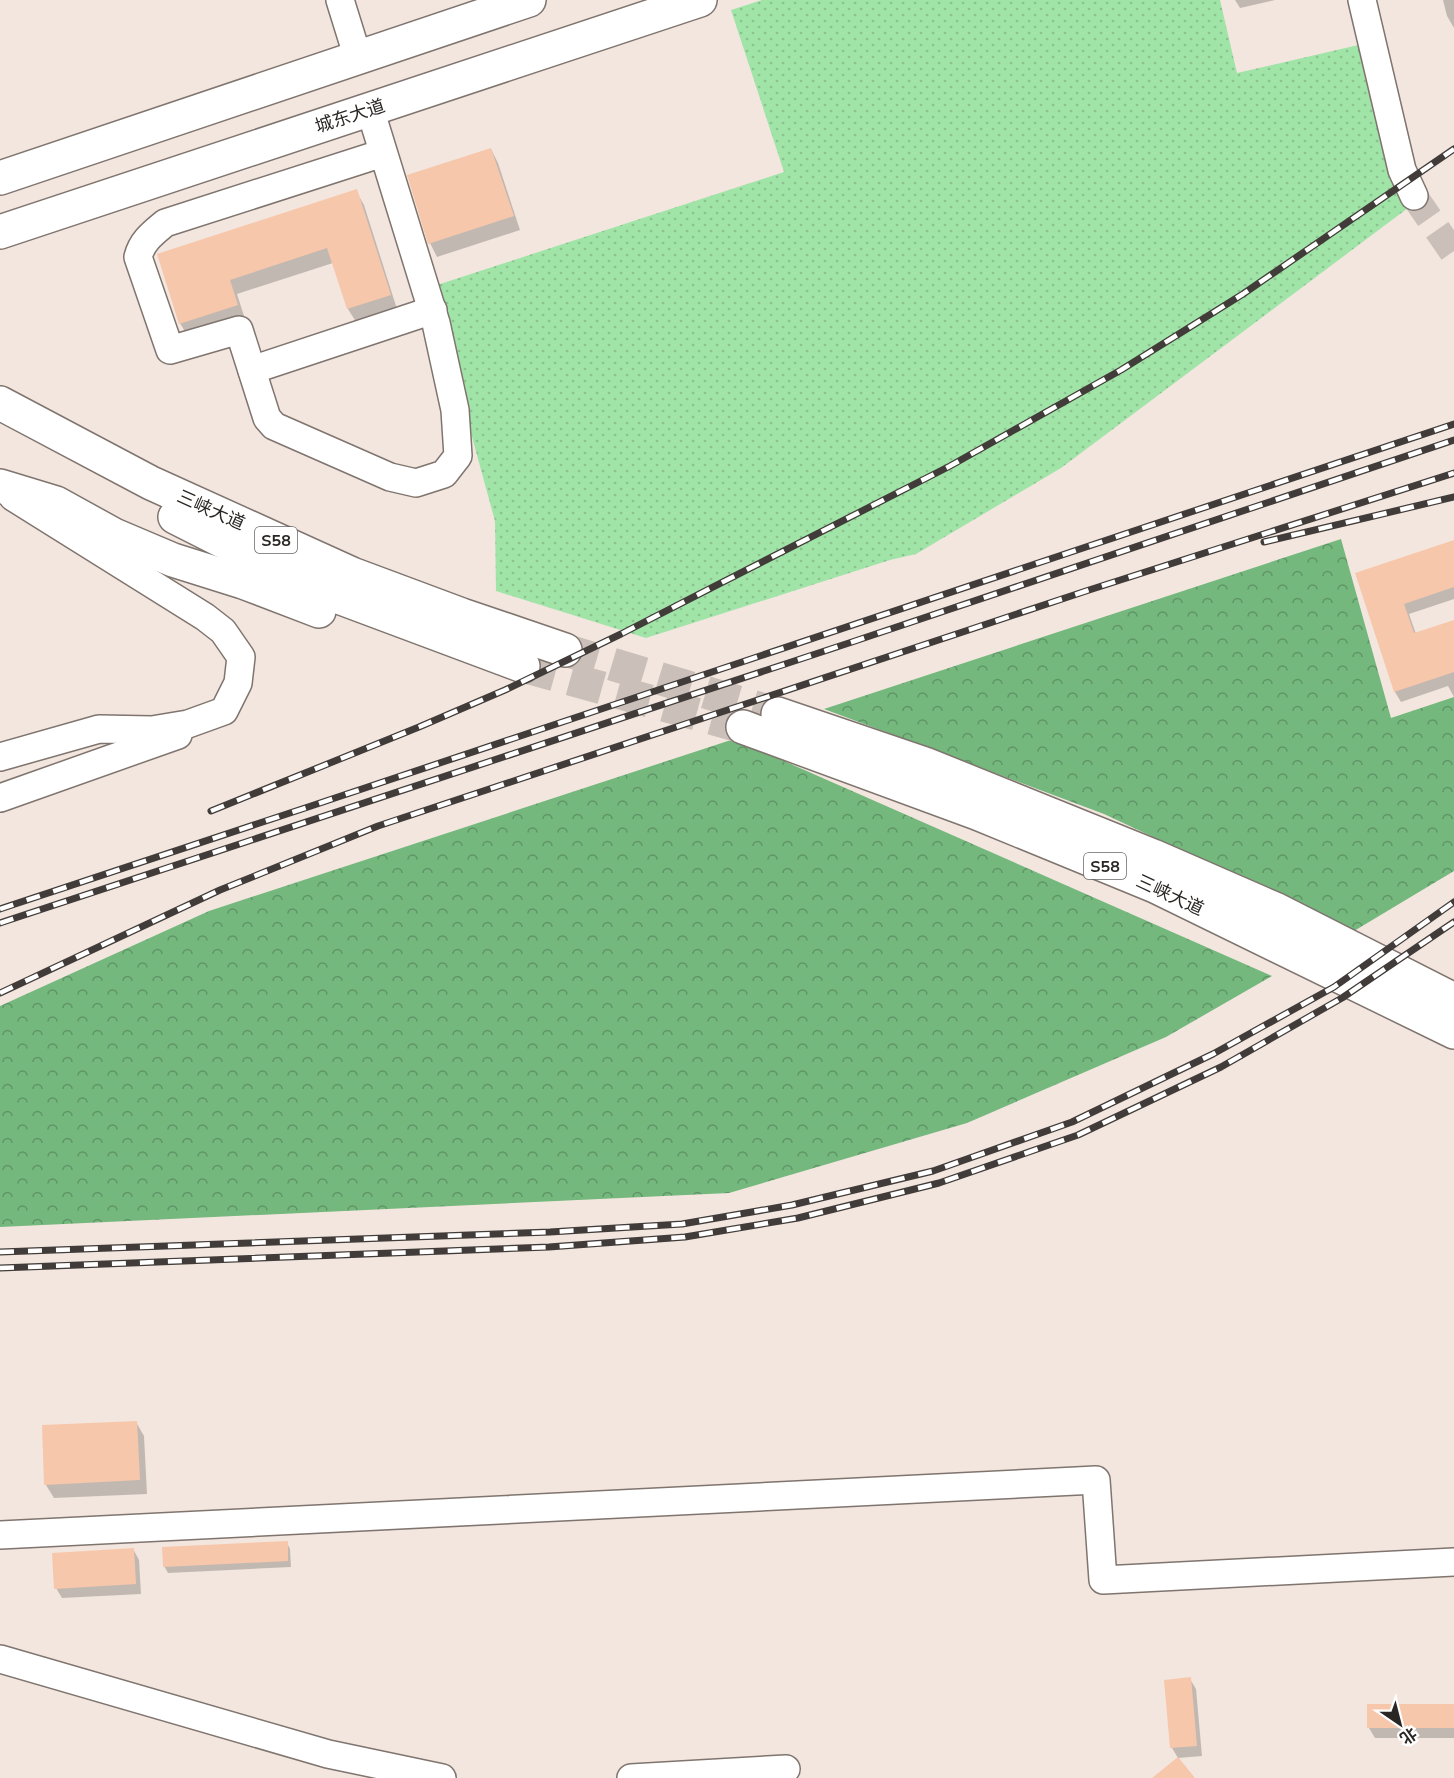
<svg xmlns="http://www.w3.org/2000/svg" width="1454" height="1778" viewBox="0 0 1454 1778" font-family="Mulish,'Noto Sans SC',sans-serif">
  <style>
    .grass { fill: url(#grass-dots) }
    .forest { fill: url(#forest-crowns) }
    .shadow { fill: #0003 }
    .building { fill: #f7c7ab }
    .lines { fill: none; stroke-linecap: round; stroke-linejoin: round }
    .minor-tunnel { stroke: #cbc0b9; stroke-width: 27; stroke-dasharray: 27 14; stroke-linecap: butt }
    .highway-tunnel { stroke: #cbc0b9; stroke-width: 33; stroke-dasharray: 33 16; stroke-linecap: butt }
    .minor-casing { stroke: #7f746e; stroke-width: 30 }
    .major-casing { stroke: #7f746e; stroke-width: 36 }
    .highway-casing { stroke: #7f746e; stroke-width: 36 }
    .minor { stroke: #fff; stroke-width: 27 }
    .major { stroke: #fff; stroke-width: 33 }
    .highway { stroke: #fff; stroke-width: 33 }
    .rail-casing { stroke: #413c39; stroke-width: 7 }
    .rail { stroke: #fff; stroke-width: 4.5; stroke-dasharray: 14; stroke-linecap: butt }
    .labels { text-anchor: middle; stroke-width: 4.5; stroke-linejoin: round; paint-order: stroke }
    .shield { fill: #fff; stroke: #6a6765; stroke-width: 1.5 }
    .shield-label { font-size: 16px; font-weight: bold; fill: #2a2623 }
    .street-label { font-size: 18px; fill: #2a2623; stroke: #fff }
  </style>
  <defs>
    <pattern id="grass-dots" width="8" height="8" patternUnits="userSpaceOnUse" patternTransform="scale(1.5)"><rect width="8" height="8" fill="#a1e4a8"/><path d="M2 2h.1M6 6h.1" fill="none" stroke="#8bc390" stroke-width="1.8" stroke-linecap="round"/></pattern>
    <pattern id="forest-crowns" width="20" height="18" patternUnits="userSpaceOnUse" patternTransform="scale(1.5)"><rect width="20" height="18" fill="#74b87d"/><path d="M2 6a3 3 0 1 1 6 0M12 15a3 3 0 1 1 6 0" fill="none" stroke="#5f9566"/></pattern>
  </defs>
  <rect width="100%" height="100%" fill="#f3e6df"/>
  <polygon class="grass" points="762,0 1220,0 1237,73 1367,43 1412,205 1061,468 916,554 890,560 646,638 496,591 495,521 431,287 784,172 731,10"/>
  <g class="forest">
    <polygon points="1341,539 1391,718 1454,697 1454,871 1354,931 1104,814 824,709"/>
    <polygon points="734,739 1272,976 1166,1037 967,1123 729,1193 0,1227 0,1006 209,911"/>
  </g>
  <g class="shadow">
    <polygon points="1235,0 1275,0 1240,8"/>
    <polygon points="1443,0 1454,0 1454,28 1447,16"/>
    <polygon points="491,149 498,163 520,230 437,257 430,243"/>
    <polygon points="356,191 364,205 397,309 356,322 348,309 333,263 237,294 245,319 188,337 180,323 159,255"/>
    <polygon points="1454,542 1454,599 1409,614 1416,634 1454,622 1454,697 1448,686 1401,702 1395,692 1357,574"/>
    <polygon points="136,1422 144,1436 147,1494 54,1498 46,1485"/>
    <polygon points="287,1543 290,1549 291,1567 168,1573 164,1566"/>
    <polygon points="133,1549 139,1560 141,1594 62,1598 56,1588"/>
    <polygon points="1190,1679 1196,1689 1202,1756 1178,1758 1172,1748 1166,1681"/>
    <polygon points="1454,1706 1454,1738 1375,1738 1369,1728"/>
  </g>
  <g class="building">
    <polygon points="491,148 514,216 428,244 407,175"/>
    <polygon points="357,189 391,295 347,309 327,248 230,280 238,305 179,324 157,254"/>
    <polygon points="1454,540 1454,587 1404,604 1414,633 1454,620 1454,672 1394,692 1355,573"/>
    <polygon points="137,1421 140,1480 44,1485 42,1425"/>
    <polygon points="288,1541 288,1561 163,1567 162,1547"/>
    <polygon points="134,1548 136,1584 54,1589 52,1553"/>
    <polygon points="1191,1677 1197,1746 1170,1748 1164,1680"/>
    <rect x="1367" y="1704" width="87" height="24"/>
    <polygon points="1178,1757 1195,1778 1152,1778"/>
  </g>
  <g class="lines">
    <polyline class="minor-tunnel" points="1414,196 1454,254"/>
    <g class="highway-tunnel">
      <polyline points="565,650 778,714"/>
      <polyline points="523,666 743,727"/>
    </g>
    <g class="minor-casing">
      <g id="minor">
        <polyline points="340,0 358,58"/>
        <polyline points="1362,0 1402,170 1414,196"/>
        <path d="M370 109 436 323 455 410 458 456 444 474 416 483 390 477 274 426 267 418 239 330 170 350 138 257C142 241 153 233 165 223L383 153"/>
        <polyline points="252,370 433,310"/>
        <polyline points="0,757 99,729 152,730 188,724 224,711 238,683 241,657 223,631 205,617 13,497"/>
        <polyline points="0,798 178,735"/>
        <polyline points="0,1535 1096,1480 1103,1580 1454,1562"/>
        <polyline points="0,1659 328,1754 442,1778"/>
        <polyline points="631,1778 786,1769"/>
      </g>
    </g>
    <g class="major-casing">
      <g id="major">
        <polyline points="0,178 529,0"/>
        <polyline points="0,232 700,0"/>
      </g>
    </g>
    <g class="highway-casing">
      <g id="highway">
        <polyline points="0,403 151,483 352,574 462,615 565,650"/>
        <polyline points="0,486 56,503 114,535 173,560 243,582 319,611"/>
        <polyline points="175,517 317,589 523,666"/>
        <polyline points="778,714 925,764 1153,856 1277,910 1454,1000"/>
        <polyline points="743,727 977,813 1155,886 1454,1032"/>
      </g>
    </g>
    <use href="#minor" class="minor"/>
    <use href="#major" class="major"/>
    <use href="#highway" class="highway"/>
    <g class="rail-casing">
      <g id="rail">
        <polyline points="1264,542 1454,497"/>
        <polyline points="211,811 419,727 505,690 621,634 950,466 1121,370 1243,294 1454,149"/>
        <polyline points="0,909 311,806 1454,424"/>
        <polyline points="0,923 855,641 1454,440"/>
        <polyline points="0,993 220,890 378,826 1086,591 1454,473"/>
        <polyline points="0,1252 550,1232 682,1224 792,1205 933,1171 1072,1122 1213,1054 1334,987 1454,902"/>
        <polyline points="0,1268 549,1247 685,1237 798,1218 939,1183 1078,1135 1221,1067 1342,998 1454,922"/>
      </g>
    </g>
    <use href="#rail" class="rail"/>
  </g>
  <g class="labels">
    <g class="shield">
      <rect x="255" y="527" width="42" height="26" rx="4.5"/>
      <rect x="1084" y="853" width="42" height="26" rx="4.5"/>
    </g>
    <g class="shield-label">
      <text x="276" y="546">S58</text>
      <text x="1105" y="872">S58</text>
    </g>
    <g class="street-label">
      <text transform="translate(350 116) rotate(-18)" y="6">城东大道</text>
      <text transform="translate(211 510) rotate(24)" y="6">三峡大道</text>
      <text transform="translate(1170 895) rotate(25)" y="6">三峡大道</text>
    </g>
  </g>
  <g transform="translate(1400 1724) rotate(145)" stroke="#ffffff" stroke-width="4.5" paint-order="stroke">
  <path d="M0-4.5L10 22L0 15L-10 22Z" fill="#2a2623"/>
  <text y="-9" font-size="16" font-weight="bold" text-anchor="middle" fill="#2a2623">北</text>
  </g>
</svg>
